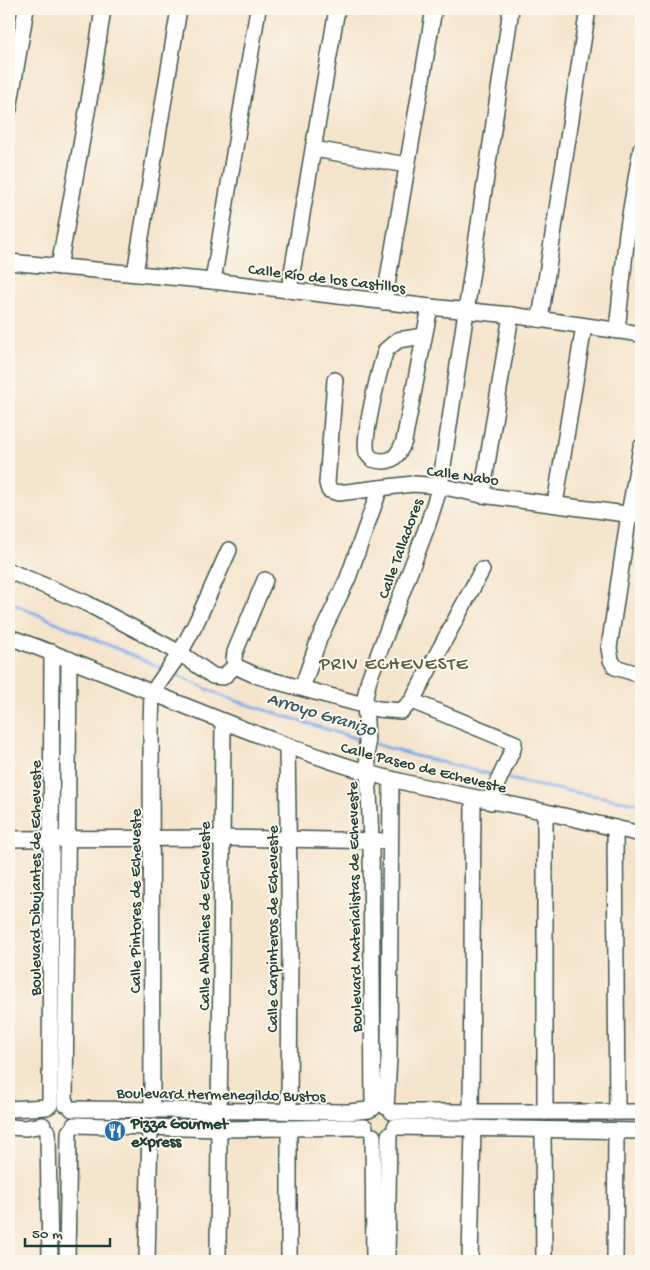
<svg xmlns="http://www.w3.org/2000/svg" width="650" height="1270" viewBox="0 0 650 1270" font-family="'Gochi Hand',sans-serif">
  <style>
    .lines { fill: none; stroke-linecap: round; stroke-linejoin: round }
    .stream { stroke: #7eade8; stroke-width: 3 }
    .minor-casing { stroke: #3f564b; stroke-width: 18 }
    .minor { stroke: #fff; stroke-width: 15 }
    .labels { text-anchor: middle; stroke-width: 4; stroke-linejoin: round; paint-order: stroke }
    .street-label { font-size: 16px; fill: #1f3d34; stroke: #fbf7ec }
    .poi-label { font-size: 16px; font-weight: bold; fill: #1f3d34; stroke: #fbf7ec; text-anchor: start }
    .water-label { font-size: 18px; font-style: italic; fill: #375961; stroke: #fbf7ec }
    .quarter-label { font-size: 19px; letter-spacing: 1px; fill: #5e5f42; stroke: #fbf7ec }
  </style>
  <rect width="100%" height="100%" fill="#fbf7ec"/>
  <filter id="ink" filterUnits="userSpaceOnUse"><feTurbulence type="fractalNoise" baseFrequency=".02" numOctaves="2"/><feDisplacementMap in="SourceGraphic" scale="10" xChannelSelector="R" yChannelSelector="G"/><feConvolveMatrix kernelMatrix="1 2 1 2 8 2 1 2 1" color-interpolation-filters="sRGB"/></filter>
  <filter id="wash" filterUnits="userSpaceOnUse"><feTurbulence type="fractalNoise" baseFrequency=".0096" numOctaves="4" result="noise"/><feDisplacementMap in="SourceGraphic" scale="20" xChannelSelector="R" yChannelSelector="G"/><feGaussianBlur stdDeviation="1.12" result="paint"/><feColorMatrix in="noise" values="0 0 0 0 0 0 0 0 0 0 0 0 0 0 0 0 0 1.4 0 .05"/><feComposite in="paint" operator="in"/></filter>
  <g filter="url(#wash)">
    <rect width="100%" height="100%" fill="#f5e4cc"/>
    <g class="lines">
      <g class="stream">
        <polyline points="9,602 164,669"/>
        <polyline points="172,673 227,698 361,740"/>
        <polyline points="372,743 412,755 497,776"/>
        <polyline points="505,778 535,785 641,804"/>
      </g>
    </g>
  </g>
  <g filter="url(#ink)">
    <g class="lines">
      <g class="minor-casing">
        <g id="minor">
          <polyline points="9,109 26,9"/>
          <polyline points="314,149 407,165"/>
          <polyline points="9,262 213,281 430,307 511,315 641,334"/>
          <polyline points="59,267 90,95 103,9"/>
          <polyline points="135,273 179,9"/>
          <polyline points="213,281 258,9"/>
          <polyline points="289,290 337,9"/>
          <polyline points="384,302 434,9"/>
          <polyline points="540,319 588,9"/>
          <polyline points="617,331 627,233 641,149"/>
          <path d="M424 336 398 340 386 350C380 367 362 438 367 453 369 456 370 457 372 459 391 465 398 457 404 441L430 307"/>
          <polyline points="335,380 327,483 329,490 338,493 413,484 440,486 482,495 641,516"/>
          <polyline points="641,447 629,514 609,648 611,660 615,667 641,675"/>
          <polyline points="482,495 511,315"/>
          <polyline points="555,504 584,326"/>
          <polyline points="9,571 86,603 180,653 213,676 223,677 235,666"/>
          <path d="M9 637C130 680 246 736 369 773 427 790 487 799 546 812 578 819 609 827 641 834"/>
          <polyline points="235,666 255,675 271,680 378,709 401,711 412,701 482,570"/>
          <polyline points="235,666 234,659 235,652 265,580"/>
          <polyline points="302,688 319,639 348,578 380,488"/>
          <polyline points="412,701 514,743 513,749 495,788 491,802"/>
          <polyline points="287,746 290,951 289,1111"/>
          <polyline points="615,828 617,1112"/>
          <polyline points="9,839 221,838 390,841"/>
          <polyline points="65,1104 69,659"/>
          <polyline points="50,1105 52,652"/>
          <polyline points="386,1107 389,1059 391,779"/>
          <polyline points="373,1108 371,840 365,698 369,679 428,524 440,486 511,9"/>
          <polyline points="9,1109 47,1107"/>
          <polyline points="72,1109 348,1112 369,1110"/>
          <polyline points="152,1109 151,725 152,693 180,653 196,623 229,550"/>
          <polyline points="219,1110 221,975 223,721"/>
          <polyline points="392,1112 641,1112"/>
          <polyline points="471,1112 473,798"/>
          <polyline points="545,1112 545,812"/>
          <polyline points="74,1125 219,1129 365,1127"/>
          <polyline points="9,1127 25,1128 43,1125"/>
          <polyline points="395,1127 641,1131"/>
          <polyline points="543,1130 544,1261"/>
          <polyline points="48,1132 50,1261"/>
          <polyline points="373,1136 374,1261"/>
          <polyline points="67,1261 69,1132"/>
          <polyline points="147,1261 150,1128"/>
          <polyline points="218,1261 219,1129"/>
          <polyline points="289,1261 289,1129"/>
          <polyline points="387,1261 389,1135"/>
          <polyline points="470,1261 473,1128"/>
          <polyline points="615,1261 616,1131"/>
        </g>
      </g>
      <use href="#minor" class="minor"/>
    </g>
  </g>
  <defs>
    <g id="restaurant-disc" transform="scale(1.125)"><circle r="9.5" fill="#1f6fb2" stroke="#fbf7ec"/><path d="M-5-6h1v4h1v-4h1v4h1v-4h1v5L-1.5 .5V6h-2V.5L-5-1ZM5-6V6H3V1.5H1.5Q1.5-4 5-6Z" fill="#fff"/></g>
  </defs>
  <g fill-rule="evenodd">
    <use href="#restaurant-disc" x="115" y="1131"/>
  </g>
  <g class="labels">
    <g class="street-label">
      <text transform="translate(327 277) rotate(7)" y="6">Calle Río de los Castillos</text>
      <text transform="translate(463 474) rotate(8)" y="6">Calle Nabo</text>
      <text transform="translate(399 548) rotate(-70)" y="6">Calle Talladores</text>
      <text transform="translate(424 766) rotate(14)" y="6">Calle Paseo de Echeveste</text>
      <text transform="translate(34 878) rotate(-90)" y="6">Boulevard Dibujantes de Echeveste</text>
      <text transform="translate(134 901) rotate(-90)" y="6">Calle Pintores de Echeveste</text>
      <text transform="translate(353 907) rotate(-91)" y="6">Boulevard Materialistas de Echeveste</text>
      <text transform="translate(203 916) rotate(-90)" y="6">Calle Albañiles de Echeveste</text>
      <text transform="translate(271 929) rotate(-90)" y="6">Calle Carpinteros de Echeveste</text>
      <text transform="translate(221 1093) rotate(1)" y="6">Boulevard Hermenegildo Bustos</text>
    </g>
    <g class="poi-label">
      <text x="131" y="1128">Pizza Gourmet<tspan x="131" dy="18">express</tspan></text>
    </g>
    <g class="water-label">
      <text transform="translate(322 713) rotate(17)" y="6">Arroyo Granizo</text>
    </g>
    <g class="quarter-label">
      <text x="394" y="669">PRIV ECHEVESTE</text>
    </g>
  </g>
  <rect width="650" height="1270" fill="none" stroke="#fbf7ec" stroke-width="30"/>
  <path d="M25 1238v8h85v-8" fill="none" stroke="#1f3d34" stroke-width="2.5"/>
  <text x="32" y="1238" font-size="15" fill="#1f3d34" stroke="#fbf7ec" stroke-width="4" paint-order="stroke">50 m</text>
</svg>
